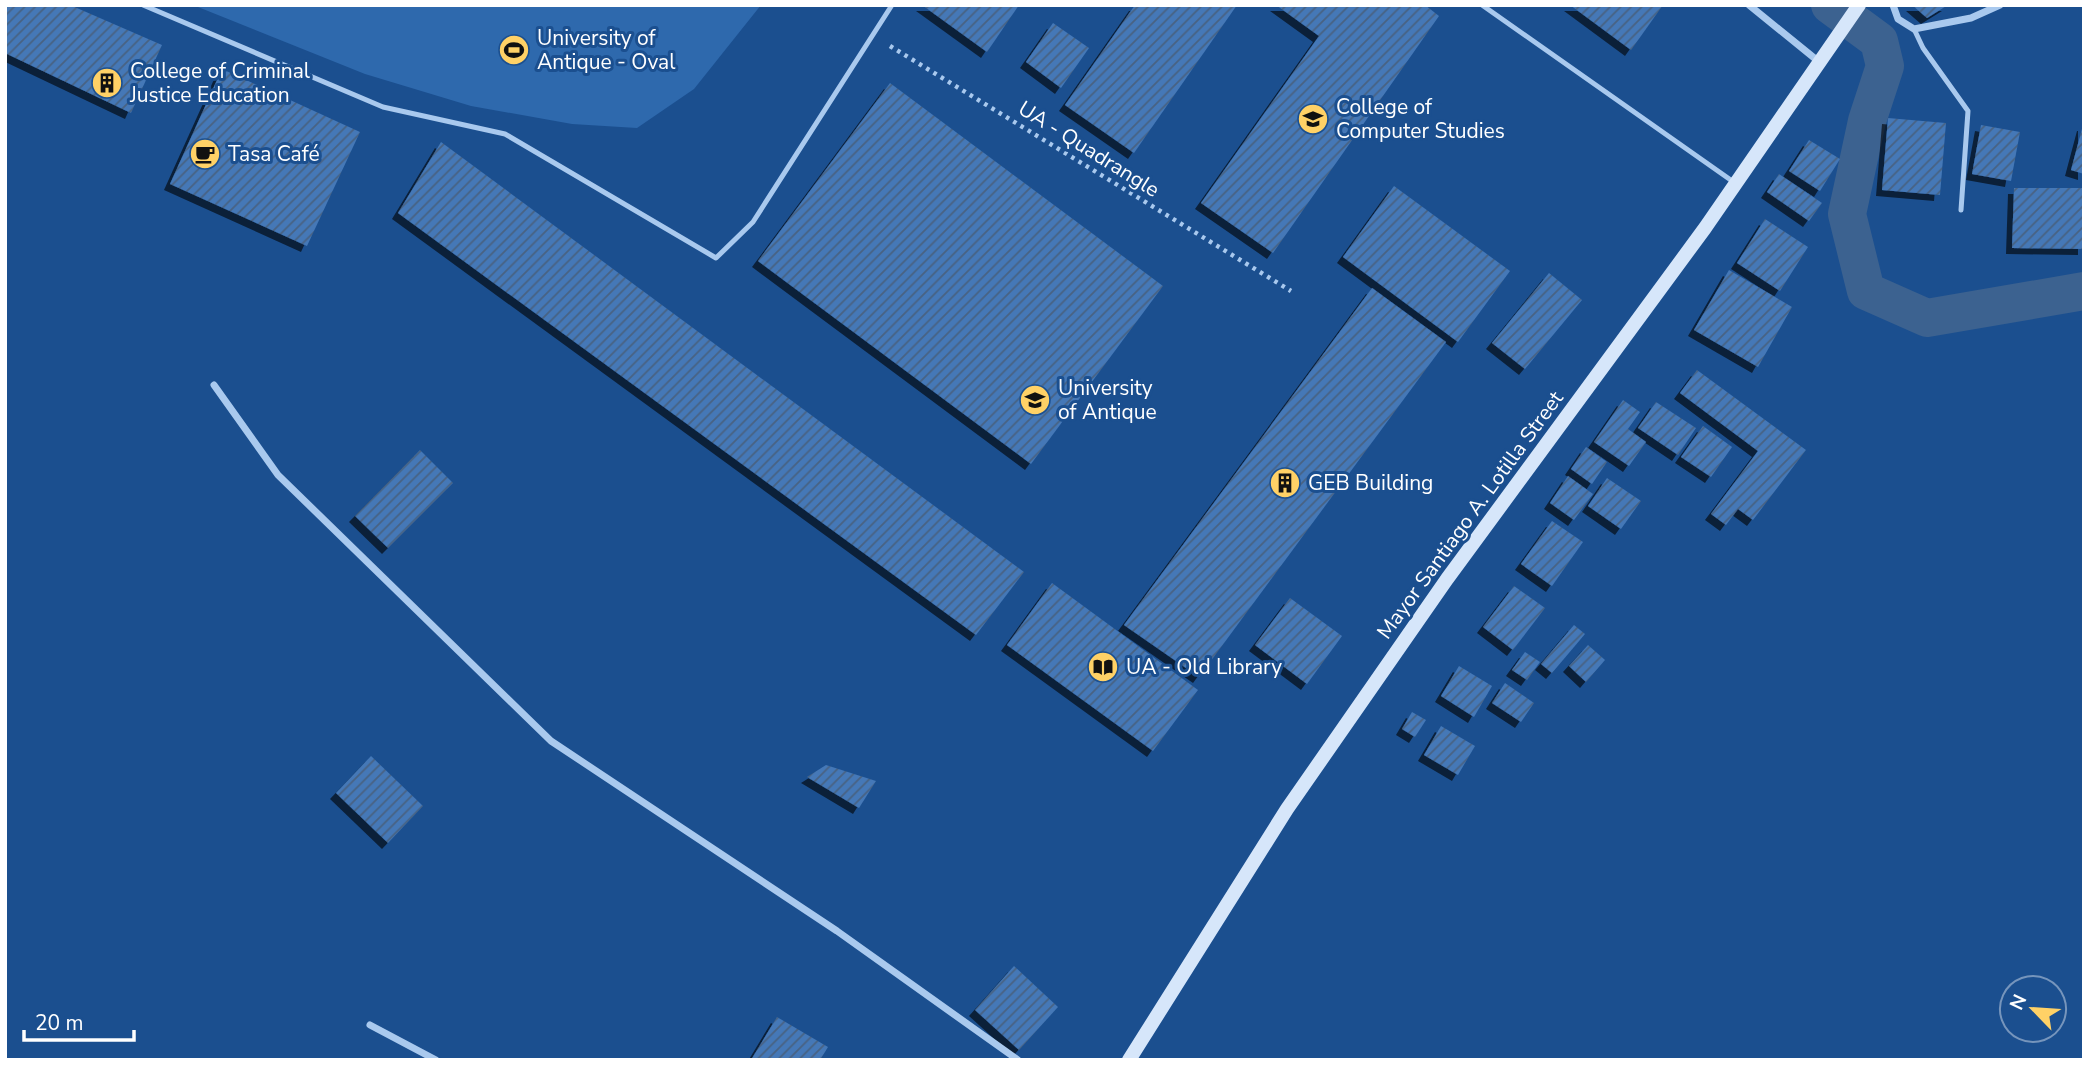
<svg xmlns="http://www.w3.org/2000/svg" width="2089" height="1065" viewBox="0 0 2089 1065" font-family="'Nunito Sans',sans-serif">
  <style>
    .pitch { fill: #2e69ad }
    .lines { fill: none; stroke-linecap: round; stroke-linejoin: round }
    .canal { stroke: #3c6290; stroke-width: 38 }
    .building { fill: url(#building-hatch); filter: url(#shadow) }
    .path { stroke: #a9c9ee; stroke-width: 4.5; stroke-dasharray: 3.5 5; stroke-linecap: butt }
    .lane { stroke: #a9c9ee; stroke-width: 5 }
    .street { stroke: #a9c9ee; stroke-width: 7 }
    .secondary { stroke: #d6e6fa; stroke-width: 14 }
    .labels { text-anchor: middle; stroke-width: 6; stroke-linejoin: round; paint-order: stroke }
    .poi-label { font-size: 21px; fill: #fff; stroke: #1b4f8f; text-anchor: start }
    .street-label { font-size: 21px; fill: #fff; stroke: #1b4f8f }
  </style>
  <defs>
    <pattern id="building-hatch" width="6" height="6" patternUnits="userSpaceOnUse" patternTransform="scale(1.75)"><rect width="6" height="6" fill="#4478b7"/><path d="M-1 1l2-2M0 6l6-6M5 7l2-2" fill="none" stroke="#486282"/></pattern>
    <filter id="shadow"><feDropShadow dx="-6" dy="6" stdDeviation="0" flood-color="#0009"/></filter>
  </defs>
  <rect width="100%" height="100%" fill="#1b4f8f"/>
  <polygon class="pitch" points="193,5 761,5 694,89 637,128 572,124 471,106 365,74"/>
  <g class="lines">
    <polyline class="canal" points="1830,5 1879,41 1885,66 1867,121 1847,214 1866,291 1927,318 2084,291"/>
  </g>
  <g class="building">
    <polygon points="5,5 70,5 162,45 131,113 5,53"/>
    <polygon points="922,5 1019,5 987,52"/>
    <polygon points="1135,5 1237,5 1134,153 1065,105"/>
    <polygon points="1276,5 1425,5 1439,16 1273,253 1201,203 1319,36"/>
    <polygon points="1570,5 1663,5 1631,50"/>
    <polygon points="1912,5 1948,5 1927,18"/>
    <polygon points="1053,23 1089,48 1061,88 1026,62"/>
    <polygon points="222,69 360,132 307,246 170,184"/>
    <polygon points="890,83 1163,286 1031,464 758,261"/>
    <polygon points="1888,118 1946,123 1940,195 1882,190"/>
    <polygon points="1981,125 2020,132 2011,181 1972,174"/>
    <polygon points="2083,125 2084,125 2084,174 2071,170"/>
    <polygon points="1809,140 1840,159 1820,191 1789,171"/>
    <polygon points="441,142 1024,572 976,635 398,213"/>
    <polygon points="1779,174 1822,203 1809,221 1767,192"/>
    <polygon points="1394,186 1510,271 1458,342 1343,257"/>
    <polygon points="2014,188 2084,188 2084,249 2012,248"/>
    <polygon points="1765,219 1808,247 1780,291 1737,263"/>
    <polygon points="1729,270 1792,307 1758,367 1694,330"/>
    <polygon points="1549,273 1582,300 1525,369 1492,343"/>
    <polygon points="1372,288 1446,342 1199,677 1124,625"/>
    <polygon points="1697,370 1806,450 1753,520 1738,509 1726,525 1711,514 1758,451 1680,393"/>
    <polygon points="1623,400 1640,412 1628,429 1646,442 1629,466 1594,442"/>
    <polygon points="1656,402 1696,428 1678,455 1638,428"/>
    <polygon points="1703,426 1732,447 1711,477 1681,457"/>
    <polygon points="1586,447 1607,462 1592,484 1571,469"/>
    <polygon points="420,450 453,483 388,548 355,516"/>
    <polygon points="1568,476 1593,494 1574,520 1550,503"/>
    <polygon points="1607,478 1641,501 1621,529 1588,506"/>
    <polygon points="1552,521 1583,542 1552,586 1521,564"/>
    <polygon points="1052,583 1198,690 1153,751 1007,645"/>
    <polygon points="1514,586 1545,608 1513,650 1483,627"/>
    <polygon points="1290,598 1342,636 1307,684 1255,645"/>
    <polygon points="1574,625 1585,634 1552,673 1541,664"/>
    <polygon points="1588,645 1605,660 1586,682 1569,666"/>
    <polygon points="1525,652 1540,662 1527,680 1512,670"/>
    <polygon points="1459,666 1492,686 1474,717 1441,696"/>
    <polygon points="1505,683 1534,703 1521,722 1492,703"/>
    <polygon points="1412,712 1426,720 1415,737 1402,729"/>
    <polygon points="1441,726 1475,746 1458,775 1424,755"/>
    <polygon points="371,756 423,806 388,843 336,793"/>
    <polygon points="826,765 876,781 859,808 807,777"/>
    <polygon points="1014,966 1058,1007 1019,1050 975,1010"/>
    <polygon points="777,1017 828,1047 820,1060 751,1060"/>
  </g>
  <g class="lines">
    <polyline class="path" points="890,46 1291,291"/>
    <g class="lane">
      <polyline points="143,5 383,107 505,134 716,258 753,222 892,5"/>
      <polyline points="1482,5 1735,183"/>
      <polyline points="1914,29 1923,48 1968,111 1961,210"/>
    </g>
    <g class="street">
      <polyline points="1749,5 1818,61"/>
      <polyline points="1893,5 1898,19 1914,29 1971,18 2000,5"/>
      <polyline points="214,385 278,475 551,741 837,931 1018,1060"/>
      <polyline points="370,1025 436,1060"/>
    </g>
    <polyline class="secondary" points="1129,1060 1287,809 1447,579 1705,228 1859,5"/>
  </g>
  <defs>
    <g id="stadium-disc" transform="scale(1.575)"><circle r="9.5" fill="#ffd166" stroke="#1b4f8f"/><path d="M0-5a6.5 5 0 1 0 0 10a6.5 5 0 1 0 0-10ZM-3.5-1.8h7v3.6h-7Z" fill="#111"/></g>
    <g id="building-disc" transform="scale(1.575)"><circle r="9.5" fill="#ffd166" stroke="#1b4f8f"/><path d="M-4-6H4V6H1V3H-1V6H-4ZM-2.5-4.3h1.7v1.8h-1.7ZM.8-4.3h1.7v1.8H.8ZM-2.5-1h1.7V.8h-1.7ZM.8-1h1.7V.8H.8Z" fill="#111"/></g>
    <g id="university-disc" transform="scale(1.575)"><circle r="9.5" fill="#ffd166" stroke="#1b4f8f"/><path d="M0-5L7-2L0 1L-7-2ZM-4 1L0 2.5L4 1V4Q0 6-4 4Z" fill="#111"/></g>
    <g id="cafe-disc" transform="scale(1.575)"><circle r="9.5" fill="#ffd166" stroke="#1b4f8f"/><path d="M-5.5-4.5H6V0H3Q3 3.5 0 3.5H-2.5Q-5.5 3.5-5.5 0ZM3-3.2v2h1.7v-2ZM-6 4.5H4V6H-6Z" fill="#111"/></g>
    <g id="library-disc" transform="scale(1.575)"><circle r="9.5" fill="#ffd166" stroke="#1b4f8f"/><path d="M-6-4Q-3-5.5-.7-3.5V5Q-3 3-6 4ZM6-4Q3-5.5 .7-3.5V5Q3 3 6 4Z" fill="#111"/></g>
  </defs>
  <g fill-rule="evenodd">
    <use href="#stadium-disc" x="514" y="50"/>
    <use href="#building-disc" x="107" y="83"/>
    <use href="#university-disc" x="1313" y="119"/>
    <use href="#cafe-disc" x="205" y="154"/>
    <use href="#university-disc" x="1035" y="400"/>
    <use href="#building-disc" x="1285" y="483"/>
    <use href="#library-disc" x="1103" y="667"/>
  </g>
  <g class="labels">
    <g class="poi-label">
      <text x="537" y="45">University of<tspan x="537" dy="24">Antique - Oval</tspan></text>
      <text x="130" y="78">College of Criminal<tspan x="130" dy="24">Justice Education</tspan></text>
      <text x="1336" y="114">College of<tspan x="1336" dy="24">Computer Studies</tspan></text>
      <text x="228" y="161">Tasa Café</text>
      <text x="1058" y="395">University<tspan x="1058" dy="24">of Antique</tspan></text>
      <text x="1308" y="490">GEB Building</text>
      <text x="1126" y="674">UA - Old Library</text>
    </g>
    <g class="street-label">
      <text transform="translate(1089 149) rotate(32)" y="7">UA - Quadrangle</text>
      <text transform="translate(1470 515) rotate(-54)" y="7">Mayor Santiago A. Lotilla Street</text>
    </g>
  </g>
  <rect width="2089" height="1065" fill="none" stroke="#ffffff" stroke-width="14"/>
  <g transform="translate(2033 1009) rotate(295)"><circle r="33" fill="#1b4f8f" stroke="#7695bc" stroke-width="2"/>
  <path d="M0-5L12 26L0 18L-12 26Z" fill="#ffd166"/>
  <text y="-10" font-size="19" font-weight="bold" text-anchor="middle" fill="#ffffff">N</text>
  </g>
  <path d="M24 1030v10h110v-10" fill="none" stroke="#ffffff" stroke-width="3.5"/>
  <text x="35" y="1030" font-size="21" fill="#ffffff" stroke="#1b4f8f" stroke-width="5" paint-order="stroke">20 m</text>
</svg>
